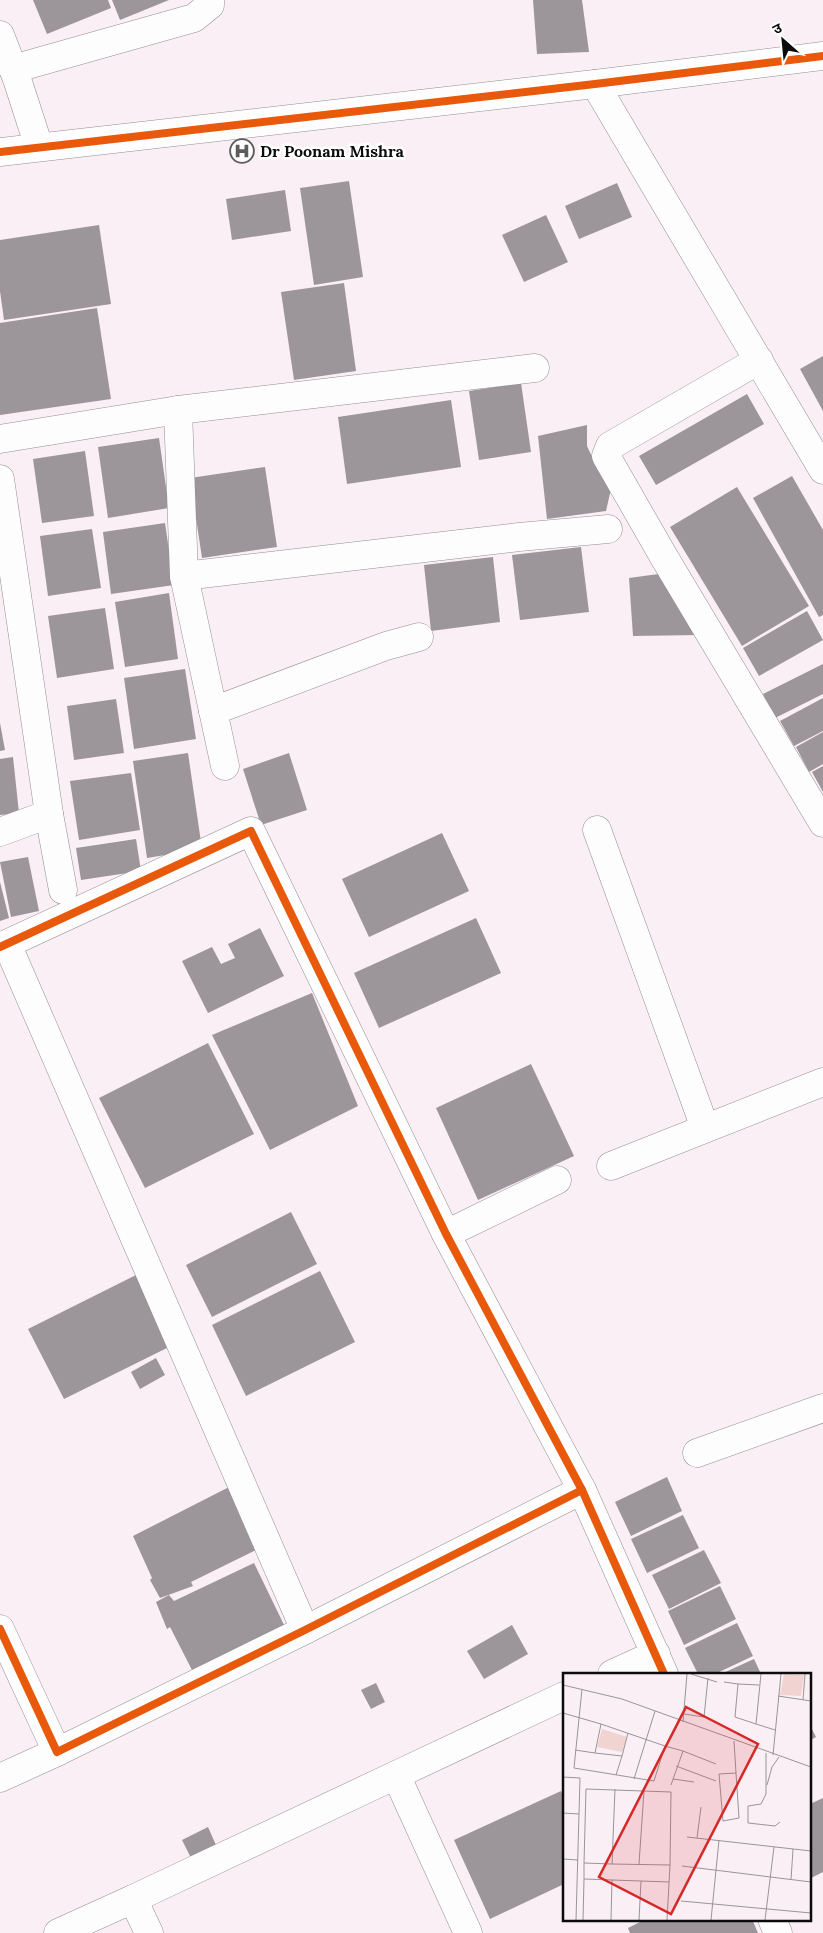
<svg xmlns="http://www.w3.org/2000/svg" width="823" height="1933" viewBox="0 0 823 1933" font-family="Lora,'Noto Sans Devanagari',serif">
  <style>
    .building { fill: #9c959a }
    .lines { fill: none; stroke-linecap: round; stroke-linejoin: round }
    .minor-casing { stroke: #938e90; stroke-width: 29 }
    .tertiary-casing { stroke: #938e90; stroke-width: 29 }
    .minor { stroke: #fefdfe; stroke-width: 28 }
    .tertiary { stroke: #fefdfe; stroke-width: 28 }
    .cycleway-casing { stroke: #fff; stroke-width: 11 }
    .cycleway { stroke: #e8590c; stroke-width: 8 }
    .labels { text-anchor: middle; stroke-width: 5; stroke-linejoin: round; paint-order: stroke }
    .poi-label { font-size: 16px; font-weight: bold; fill: #0b0b0b; stroke: #fff; text-anchor: start }
    .inset-road { fill: none; stroke: #9a9497; stroke-width: 1 }
    .view { fill: #d62828; fill-opacity: 0.15; stroke: #d62828; stroke-width: 2.5 }
    .inset-edge { fill: none; stroke: #0b0b0b; stroke-width: 2.5 }
  </style>
  <rect width="100%" height="100%" fill="#faeff5"/>
  <g class="building">
    <polygon points="33,0 108,0 111,8 47,34"/>
    <polygon points="112,0 169,0 120,20"/>
    <polygon points="533,0 582,0 589,52 537,54"/>
    <polygon points="349,181 363,277 314,285 300,188"/>
    <polygon points="617,183 632,217 579,239 565,206"/>
    <polygon points="285,190 291,231 232,240 226,199"/>
    <polygon points="546,215 568,262 524,282 502,235"/>
    <polygon points="99,225 111,304 4,320 0,291 0,240"/>
    <polygon points="344,283 356,371 294,380 281,292"/>
    <polygon points="97,308 111,399 0,415 0,323"/>
    <polygon points="823,356 823,411 800,369"/>
    <polygon points="521,383 531,452 479,460 469,391"/>
    <polygon points="747,394 764,424 656,485 639,456"/>
    <polygon points="451,400 461,467 347,484 338,417"/>
    <polygon points="587,425 587,446 599,472 611,489 606,511 547,519 538,436"/>
    <polygon points="159,438 169,508 108,518 98,447"/>
    <polygon points="85,451 94,516 42,523 33,459"/>
    <polygon points="265,467 277,547 202,558 190,478"/>
    <polygon points="792,476 823,530 823,615 819,617 753,498"/>
    <polygon points="737,487 809,606 742,646 670,527"/>
    <polygon points="165,523 174,585 111,594 103,532"/>
    <polygon points="92,529 101,588 48,596 40,536"/>
    <polygon points="581,547 589,612 520,620 512,555"/>
    <polygon points="493,557 500,622 431,631 424,565"/>
    <polygon points="666,573 699,635 633,636 629,578"/>
    <polygon points="169,593 178,659 125,667 115,602"/>
    <polygon points="105,608 114,669 57,678 48,616"/>
    <polygon points="807,611 823,640 759,676 743,648"/>
    <polygon points="823,664 823,694 775,718 763,694"/>
    <polygon points="185,669 196,739 134,749 124,678"/>
    <polygon points="823,698 823,731 794,746 780,721"/>
    <polygon points="116,699 124,753 74,760 67,706"/>
    <polygon points="0,723 5,750 0,751"/>
    <polygon points="823,732 823,764 809,772 796,747"/>
    <polygon points="188,753 202,849 147,858 133,761"/>
    <polygon points="289,753 307,810 261,825 243,769"/>
    <polygon points="13,757 19,813 0,815 0,759"/>
    <polygon points="823,766 823,792 812,772"/>
    <polygon points="131,773 140,830 79,840 70,781"/>
    <polygon points="442,833 469,891 369,937 342,879"/>
    <polygon points="136,839 141,871 81,880 76,848"/>
    <polygon points="28,857 39,911 11,917 0,862"/>
    <polygon points="0,882 9,918 0,921"/>
    <polygon points="476,918 501,973 379,1028 354,973"/>
    <polygon points="260,928 284,976 208,1013 182,961 212,947 221,964 235,958 228,944"/>
    <polygon points="312,993 358,1106 270,1150 212,1035"/>
    <polygon points="208,1043 254,1134 145,1188 99,1098"/>
    <polygon points="531,1064 574,1156 478,1200 436,1108"/>
    <polygon points="291,1212 317,1264 212,1317 186,1265"/>
    <polygon points="320,1271 355,1342 246,1396 212,1325"/>
    <polygon points="136,1275 171,1346 64,1399 28,1329"/>
    <polygon points="156,1358 165,1375 140,1389 131,1372"/>
    <polygon points="667,1477 682,1511 631,1536 615,1502"/>
    <polygon points="233,1485 264,1546 191,1582 193,1586 160,1598 150,1580 152,1578 133,1536"/>
    <polygon points="683,1515 699,1548 647,1573 631,1539"/>
    <polygon points="704,1550 721,1583 669,1609 652,1575"/>
    <polygon points="254,1563 285,1627 192,1670 170,1627 167,1629 156,1602 169,1595 174,1601"/>
    <polygon points="720,1586 736,1619 684,1645 668,1611"/>
    <polygon points="737,1623 753,1656 715,1674 698,1674 685,1648"/>
    <polygon points="512,1625 528,1654 484,1679 467,1651"/>
    <polygon points="754,1659 761,1674 721,1674"/>
    <polygon points="376,1683 385,1702 371,1709 361,1690"/>
    <polygon points="809,1723 816,1737 809,1741"/>
    <polygon points="561,1791 564,1799 564,1884 490,1919 454,1840"/>
    <polygon points="823,1798 823,1872 809,1879 809,1810 811,1809 810,1804"/>
    <polygon points="208,1827 219,1852 194,1864 182,1840"/>
    <polygon points="646,1919 752,1919 758,1933 630,1933 628,1928"/>
  </g>
  <g class="lines">
    <g class="minor-casing">
      <g id="minor">
        <polyline points="0,35 17,79 39,147"/>
        <polyline points="13,69 194,18 210,5 210,0"/>
        <polyline points="595,84 823,470"/>
        <polyline points="759,360 610,446 606,456 664,557 823,823"/>
        <polyline points="178,410 535,368"/>
        <polyline points="0,439 178,410 184,576 225,766"/>
        <polyline points="0,479 49,814 0,832"/>
        <polyline points="184,576 519,537 608,529"/>
        <polyline points="213,711 386,646 419,637"/>
        <polyline points="49,814 63,890"/>
        <polyline points="597,830 705,1128"/>
        <polyline points="7,944 305,1630"/>
        <polyline points="0,947 251,831 446,1234 582,1490"/>
        <polyline points="611,1166 823,1082"/>
        <polyline points="446,1234 557,1180"/>
        <polyline points="697,1453 823,1408"/>
        <polyline points="0,1629 57,1752 305,1630 582,1490 664,1674"/>
        <polyline points="612,1674 656,1654"/>
        <polyline points="396,1775 564,1696"/>
        <polyline points="0,1778 57,1752"/>
        <polyline points="133,1899 396,1775 468,1933"/>
        <polyline points="772,1919 778,1933"/>
        <polyline points="58,1933 133,1899 149,1933"/>
      </g>
    </g>
    <g class="tertiary-casing">
      <polyline id="tertiary" points="0,152 595,84 823,56"/>
    </g>
    <use href="#minor" class="minor"/>
    <use href="#tertiary" class="tertiary"/>
    <g class="cycleway-casing">
      <g id="cycleway">
        <polyline points="0,152 595,84 823,56"/>
        <polyline points="0,947 251,831 446,1234 582,1490"/>
        <polyline points="0,1629 57,1752 305,1630 582,1490 664,1674"/>
      </g>
    </g>
    <use href="#cycleway" class="cycleway"/>
  </g>
  <defs>
    <g id="hospital-ring" transform="scale(1.25)"><circle r="9.5" fill="#fff" stroke="#5f5b5d" stroke-width="1.5"/><path d="M-5-5h3v3.5h4V-5h3V5h-3V1.5h-4V5h-3Z" fill="#5f5b5d"/></g>
  </defs>
  <g fill-rule="evenodd">
    <use href="#hospital-ring" x="242" y="151"/>
  </g>
  <g class="labels">
    <g class="poi-label">
      <text x="260" y="157">Dr Poonam Mishra</text>
    </g>
  </g>
  <g transform="translate(563 1673)">
    <rect width="248" height="248" fill="#faeff5"/>
    <path d="M221 1 241 2 238 23 217 22ZM39 56 64 64 59 79 34 74Z" fill="#f1d3d1"/>
    <path class="inset-road" d="M128 1 154 9M198 1 193 51 212 57M161 9 175 11 172 44 193 51M175 11 196 12M0 12 59 26 248 94M19 16 11 95 91 108 102 73 38 51 32 80 59 83 53 102M215 23 248 28M240 27 242 1M0 40 38 51M121 41 141 44 145 5M120 49 124 1M171 68 173 100 176 145 160 148 156 101 173 100M102 73 120 78 108 112M12 77 32 80M120 78 153 91M203 80V121L198 131 185 133V150L212 153 217 149M210 82 218 1M59 83 65 60M113 93 153 108M0 104 17 105 13 247M71 106 92 38M110 106 131 109M204 112 209 94 216 84M52 116 49 191 107 192 104 247M0 140 16 141M124 164 248 178M134 165 138 134M0 186 15 187M49 191 21 190 23 116 108 119 107 192M76 191 81 118M119 193 248 209M21 206V190M49 207 78 208 76 247M228 207 230 176M78 208 106 209M118 228 248 240M20 247 21 206 49 207 48 247M148 247 156 167M202 247 211 174"/>
    <path class="view" d="M123 34 195 71 108 241 36 204Z"/>
    <rect width="248" height="248" class="inset-edge"/>
  </g>
  <g transform="translate(783 40) rotate(333)" stroke="#ffffff" stroke-width="4" paint-order="stroke">
  <path d="M0-4L9 19L0 12L-9 19Z" fill="#0b0b0b"/>
  <text y="-8" font-size="14" font-weight="bold" text-anchor="middle" fill="#0b0b0b">उ</text>
  </g>
</svg>
